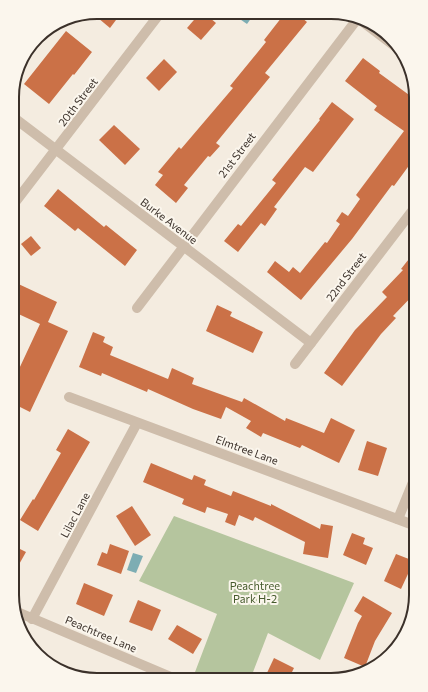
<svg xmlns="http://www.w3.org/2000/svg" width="428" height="692" viewBox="0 0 428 692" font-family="Commissioner,sans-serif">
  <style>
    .green { fill: #b5c59e }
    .water { fill: #7dadb3 }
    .building { fill: #cb7147 }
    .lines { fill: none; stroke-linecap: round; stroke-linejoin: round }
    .street { stroke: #cebdab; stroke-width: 10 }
    .labels { text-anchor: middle; stroke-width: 4; stroke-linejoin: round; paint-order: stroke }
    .street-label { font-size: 11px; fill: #3b312a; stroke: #fbf6ed }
    .park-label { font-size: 11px; fill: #465b2d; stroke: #fbf6ed }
    .rim { fill: none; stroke: #3b312a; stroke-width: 2 }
  </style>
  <rect width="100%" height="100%" fill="#f4ece0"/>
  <polygon class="green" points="174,516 354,583 320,660 268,633 250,680 192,680 217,614 139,581"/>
  <g class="water">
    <polygon points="231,13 246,13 252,17 247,24"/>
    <polygon points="133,553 143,556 136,573 127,570"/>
  </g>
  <g class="building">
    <polygon points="97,12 122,12 110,28 92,13"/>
    <polygon points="200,13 204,13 216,23 201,40 187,28"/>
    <polygon points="285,13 296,13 307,22 265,73 270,77 216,143 220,146 210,157 208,156 184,185 188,188 176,203 155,185 163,175 158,172 179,147 181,149 233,88 230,86 266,42 264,40"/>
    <polygon points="66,31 92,52 74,75 73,74 49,104 24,84"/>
    <polygon points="363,58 380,71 379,73 416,100 416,156 394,186 392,185 352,239 301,300 267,272 275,261 289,272 293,267 300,273 325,242 327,243 340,224 336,221 342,212 348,216 360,199 356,195 404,131 374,110 377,106 345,81"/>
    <polygon points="164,59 177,72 159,91 146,78"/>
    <polygon points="332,102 354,119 313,172 305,167 274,207 277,209 265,226 261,223 238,252 224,241 238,224 241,226 276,183 272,180 320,120 319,119"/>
    <polygon points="114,125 140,149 125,165 99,140"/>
    <polygon points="58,189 104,227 106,225 137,250 125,266 78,228 75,231 44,206"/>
    <polygon points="31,236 41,248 31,256 21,244"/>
    <polygon points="416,250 416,292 393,316 396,318 381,334 342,386 324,373 355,330 387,297 382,292 403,270 401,269"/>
    <polygon points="12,281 57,302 48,322 68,331 30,412 12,403 12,384 40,324 12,311"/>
    <polygon points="217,305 232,312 230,316 263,332 253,353 206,331"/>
    <polygon points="93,332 105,337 103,342 113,347 110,355 168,379 172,368 194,378 192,384 242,402 244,398 285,421 286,418 324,433 331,418 355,430 339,463 302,445 300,448 263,433 261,437 246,428 251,421 226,407 221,419 193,409 148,389 147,392 102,373 101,376 79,367"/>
    <polygon points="68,429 90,442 38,531 20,520 33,499 34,500 61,453 56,450"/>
    <polygon points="367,441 387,448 378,476 358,470"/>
    <polygon points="151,463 192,480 194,475 206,480 204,485 231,496 233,491 271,506 271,504 320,529 321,524 333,526 328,558 303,554 305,542 255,517 253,521 239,515 235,526 225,522 228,514 207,507 205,513 182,504 184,499 143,482"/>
    <polygon points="132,506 151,535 135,546 116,516"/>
    <polygon points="352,533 365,538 363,544 373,548 366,565 343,555"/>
    <polygon points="110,544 129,551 121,574 97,565 102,552 107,554"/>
    <polygon points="12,545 26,552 12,577"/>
    <polygon points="396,554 414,561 401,589 384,581"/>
    <polygon points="84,583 113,595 104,616 76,604"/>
    <polygon points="363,596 392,613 375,641 365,667 344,658 358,623 362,616 354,611"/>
    <polygon points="138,600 161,610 152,631 129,622"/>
    <polygon points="177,625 202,639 193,654 168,639"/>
    <polygon points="274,658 294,668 288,680 275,680 266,675"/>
  </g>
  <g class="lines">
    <g class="street">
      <polyline points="359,19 396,47"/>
      <polyline points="13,117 311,343"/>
      <polyline points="13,205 161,12"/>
      <polyline points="137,308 358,18"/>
      <polyline points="295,364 416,206"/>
      <polyline points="69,397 416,526"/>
      <polyline points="398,519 416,475"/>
      <polyline points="15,611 178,680"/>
      <polyline points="32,619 137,423"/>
    </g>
  </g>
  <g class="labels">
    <g class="street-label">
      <text transform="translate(78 102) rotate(-53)" y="4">20th Street</text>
      <text transform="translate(237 155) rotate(-53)" y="4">21st Street</text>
      <text transform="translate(169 221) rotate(37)" y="4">Burke Avenue</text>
      <text transform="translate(346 277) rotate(-53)" y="4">22nd Street</text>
      <text transform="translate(247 450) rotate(20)" y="4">Elmtree Lane</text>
      <text transform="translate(75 515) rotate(-62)" y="4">Lilac Lane</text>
      <text transform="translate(101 634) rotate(23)" y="4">Peachtree Lane</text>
    </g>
    <g class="park-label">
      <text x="255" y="590">Peachtree<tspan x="255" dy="13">Park H-2</tspan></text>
    </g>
  </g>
  <path d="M0 0H428V692H0ZM97 19H331A78 78 0 0 1 409 97V595A78 78 0 0 1 331 673H97A78 78 0 0 1 19 595V97A78 78 0 0 1 97 19Z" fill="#fbf6ed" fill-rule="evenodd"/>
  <path class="rim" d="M97 19H331A78 78 0 0 1 409 97V595A78 78 0 0 1 331 673H97A78 78 0 0 1 19 595V97A78 78 0 0 1 97 19Z"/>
</svg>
